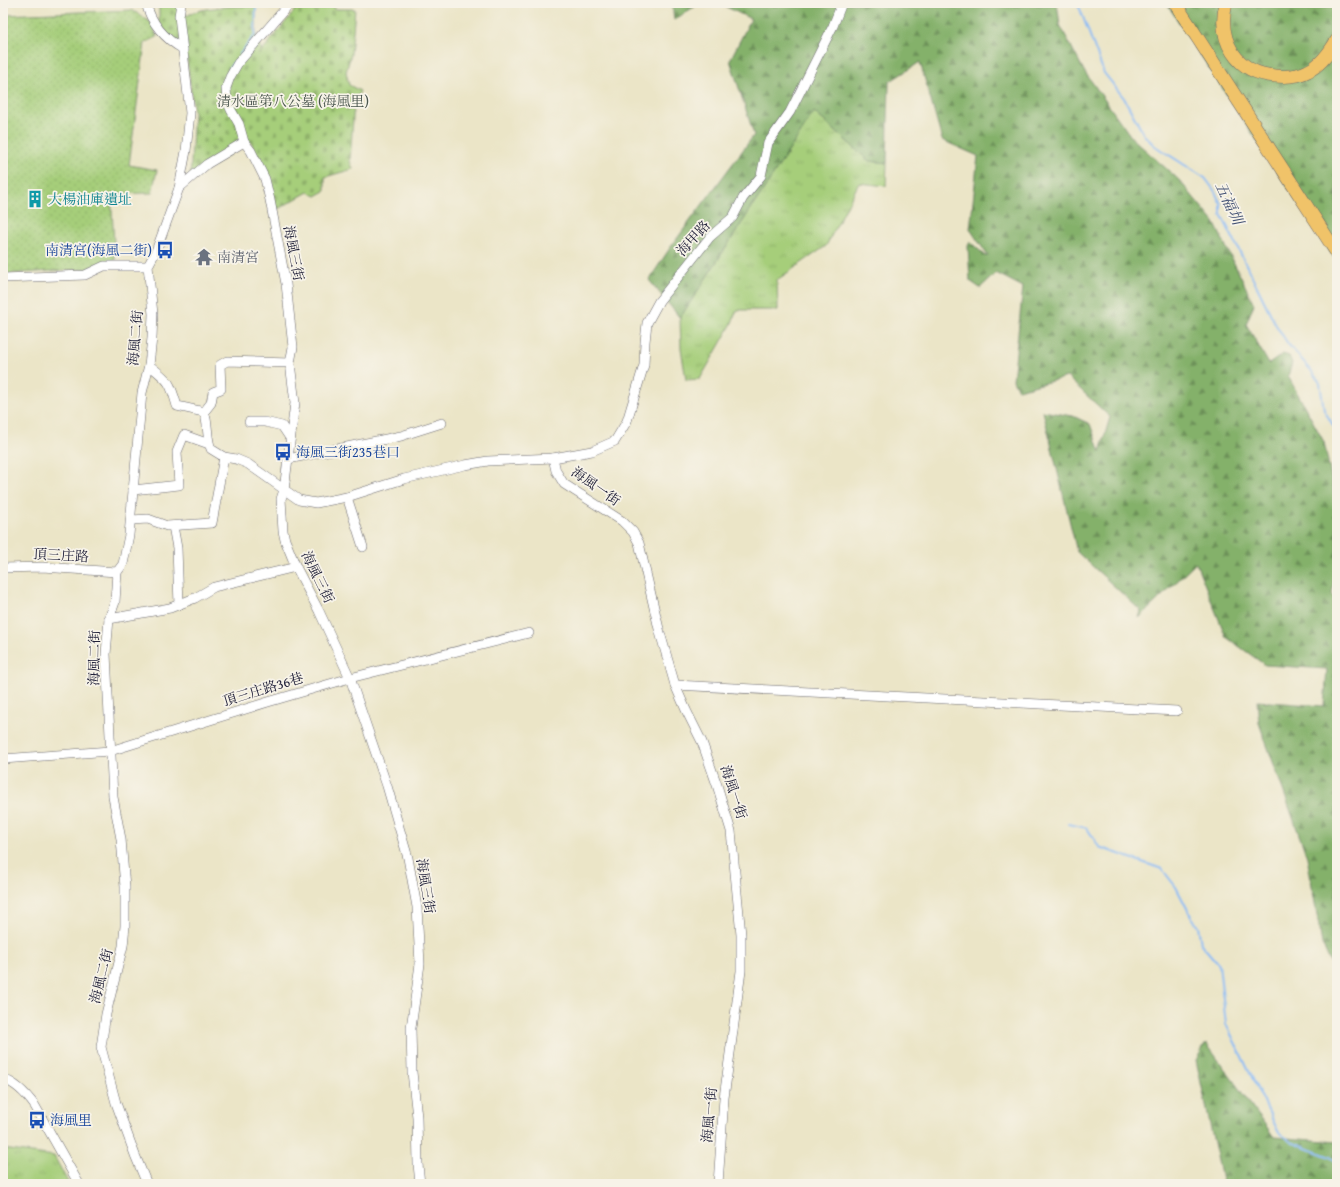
<svg xmlns="http://www.w3.org/2000/svg" width="1340" height="1187" viewBox="0 0 1340 1187" font-family="'Gentium Book Plus','Noto Serif TC',serif">
  <style>
    .grass { fill: url(#grass-tufts); stroke: #64785a }
    .forest { fill: url(#forest-firs); stroke: #536a52 }
    .cemetery { fill: url(#cemetery-stones); stroke: #64785a }
    .park { fill: url(#park-dots); stroke: #64785a }
    .lines { fill: none; stroke-linecap: round; stroke-linejoin: round }
    .stream { stroke: #89bbf6; stroke-width: 2 }
    .minor-casing { stroke: #68666c; stroke-width: 10 }
    .highway-casing { stroke: #68666c; stroke-width: 14 }
    .minor { stroke: #fff; stroke-width: 9 }
    .highway { stroke: #f0c369; stroke-width: 13 }
    .labels { text-anchor: middle; stroke-width: 3.5; stroke-linejoin: round; paint-order: stroke }
    .park-label { font-size: 14px; fill: #4a564e; stroke: #f7f3e8 }
    .culture-label { font-size: 14px; fill: #0d838f; stroke: #f7f3e8; text-anchor: start }
    .street-label { font-size: 14px; fill: #22223b; stroke: #f7f3e8 }
    .transit-label { font-size: 14px; fill: #164399; stroke: #f7f3e8; text-anchor: start }
    .worship-label { font-size: 14px; fill: #5b616d; stroke: #f7f3e8; text-anchor: start }
    .water-label { font-size: 15px; font-style: italic; fill: #415073; stroke: #f7f3e8 }
  </style>
  <defs>
    <pattern id="grass-tufts" width="24" height="20" patternUnits="userSpaceOnUse"><rect width="24" height="20" fill="#a6ce7a"/><path d="M3 7l-1-3M5 7V3M7 7l1-3M15 17l-1-3M17 17v-4M19 17l1-3" fill="none" stroke="#8fb16a"/></pattern>
    <pattern id="forest-firs" width="22" height="20" patternUnits="userSpaceOnUse"><rect width="22" height="20" fill="#84b16a"/><path d="M5 1l3.5 6h-7zM16 11l3.5 6h-7z" fill="#6c9058"/></pattern>
    <pattern id="cemetery-stones" width="16" height="16" patternUnits="userSpaceOnUse"><rect width="16" height="16" fill="#a6ce7a"/><path d="M2 7V4a2 2 0 0 1 4 0v3zM10 15v-3a2 2 0 0 1 4 0v3z" fill="#8fb16a"/></pattern>
    <pattern id="park-dots" width="8" height="8" patternUnits="userSpaceOnUse"><rect width="8" height="8" fill="#a6ce7a"/><path d="M2 2h.1M6 6h.1" fill="none" stroke="#8fb16a" stroke-width="1.8" stroke-linecap="round"/></pattern>
  </defs>
  <rect width="100%" height="100%" fill="#f7f3e8"/>
  <filter id="ink" filterUnits="userSpaceOnUse"><feTurbulence type="fractalNoise" baseFrequency=".025" numOctaves="2"/><feDisplacementMap in="SourceGraphic" scale="8" xChannelSelector="R" yChannelSelector="G"/><feConvolveMatrix kernelMatrix="1 2 1 2 8 2 1 2 1" color-interpolation-filters="sRGB"/></filter>
  <filter id="wash" filterUnits="userSpaceOnUse"><feTurbulence type="fractalNoise" baseFrequency=".012" numOctaves="4" result="noise"/><feDisplacementMap in="SourceGraphic" scale="16" xChannelSelector="R" yChannelSelector="G"/><feGaussianBlur stdDeviation="0.9" result="paint"/><feColorMatrix in="noise" values="0 0 0 0 0 0 0 0 0 0 0 0 0 0 0 0 0 1.4 0 .05"/><feComposite in="paint" operator="in"/></filter>
  <g filter="url(#wash)">
    <rect width="100%" height="100%" fill="#ebe5c7"/>
    <g class="grass">
      <polygon points="814,112 869,161 887,163 886,186 859,183 826,246 777,280 778,310 737,310 731,325 700,379 686,380 681,348 680,318"/>
      <polygon points="3,1149 54,1156 69,1184 3,1184"/>
    </g>
    <g class="forest">
      <polygon points="672,3 700,3 674,20"/>
      <polygon points="718,3 1057,3 1060,25 1084,71 1132,138 1179,180 1214,222 1254,304 1246,324 1269,364 1283,354 1289,356 1292,363 1288,376 1324,442 1337,506 1337,563 1332,594 1337,603 1337,977 1322,944 1307,857 1259,723 1257,701 1324,706 1327,669 1265,665 1226,637 1196,563 1139,618 1141,611 1077,552 1043,411 1073,416 1090,424 1100,452 1110,417 1067,377 1018,390 1013,380 1023,287 996,273 980,288 970,281 968,246 970,242 986,256 988,256 970,229 978,156 942,140 920,62 889,82 887,163 869,161 814,112 680,318 649,280 670,248 754,135 730,60 751,19"/>
      <polygon points="1166,3 1337,3 1337,262"/>
      <polygon points="1206,1043 1274,1137 1337,1142 1337,1184 1223,1184 1196,1060"/>
    </g>
    <path class="cemetery" d="M159 3H179V5L186 16C206 5 233 7 256 6V38L262 51 301 3H333L335 9H355L351 54 346 72 349 85 360 91 354 103 350 161 353 169 325 177V191L316 196 308 192 276 210 269 184 251 142 241 146 190 182 194 113 187 60 159 23Z"/>
    <polygon class="park" points="132,10 152,23 157,37 145,43 129,165 157,170 152,193 111,194 115,260 87,269 3,274 3,15"/>
    <g class="lines">
      <g class="stream">
        <polyline points="1076,3 1080,9 1104,73 1124,98 1144,135 1155,146 1205,178 1214,190 1221,204 1221,214 1276,325 1288,344 1310,369 1320,383 1324,410 1337,432"/>
        <polyline points="240,54 255,35 256,3"/>
        <polyline points="230,67 234,62"/>
        <polyline points="1068,824 1087,828 1099,847 1162,869 1176,887 1191,916 1198,926 1201,944 1219,965 1226,1024 1279,1133 1296,1144 1330,1157 1337,1162"/>
      </g>
    </g>
  </g>
  <g filter="url(#ink)">
    <g class="lines">
      <g class="minor-casing">
        <g id="minor">
          <path d="M146 3C151 23 165 39 183 49"/>
          <polyline points="290,3 238,63 230,77 226,88 227,101 231,110 239,124 244,142 251,151 265,179 270,200 286,284 293,347 290,363 295,403 284,490 281,499 283,531 285,540 296,567 319,611 350,678 387,786 408,858 417,907 420,964 411,1028 412,1072 417,1117 418,1164 420,1184"/>
          <polyline points="179,188 186,151 190,113 179,16 181,3"/>
          <polyline points="3,278 85,275 104,266 148,266"/>
          <path d="M149 365C169 381 170 381 177 406L204 412C209 424 206 437 211 449L224 457 236 459 248 464 299 500 316 503 347 497 404 479 465 465 488 461 553 458 592 451 615 441 627 421 644 365 645 342 647 323 659 301 710 237 733 217 743 198 761 176 768 143 790 112 833 26 842 3"/>
          <polyline points="204,412 211,403 213,392 221,389 220,365 227,361 290,363"/>
          <polyline points="249,422 265,422 282,426 290,438"/>
          <polyline points="553,458 556,471 564,484 622,521 633,532 639,543 659,629 675,685 686,710 702,742 717,785 731,831 741,935 741,971 724,1098 718,1184"/>
          <polyline points="288,459 401,436 442,423"/>
          <polyline points="133,490 179,485 177,452 184,435 209,444"/>
          <polyline points="347,497 363,547"/>
          <polyline points="131,520 148,519 167,526 212,523 224,457"/>
          <polyline points="173,526 177,548 179,605"/>
          <polyline points="3,568 42,567 117,572"/>
          <polyline points="109,619 170,608 195,598 214,587 296,567"/>
          <polyline points="675,685 1177,711"/>
          <polyline points="3,759 110,751 268,702 350,678 529,633"/>
          <path d="M3 1079C16 1083 27 1095 35 1106L79 1184"/>
          <polyline points="147,1184 135,1155 116,1103 101,1047 106,1014 123,946 125,926 125,887 121,839 113,797 106,654 109,619 115,602 117,572 123,564 129,535 142,393 149,365 152,338 153,314 148,266 156,251 179,188 207,164 244,142"/>
        </g>
      </g>
      <g class="highway-casing">
        <g id="highway">
          <polyline points="1175,3 1337,253"/>
          <path d="M1226 3C1217 40 1236 73 1275 76 1286 77 1297 77 1308 71 1321 65 1330 52 1337 40"/>
        </g>
      </g>
      <use href="#minor" class="minor"/>
      <use href="#highway" class="highway"/>
    </g>
  </g>
  <defs>
    <g id="building-bare" transform="scale(1.38)"><path d="M-4-6H4V6H1V3H-1V6H-4ZM-2.5-4.3h1.7v1.8h-1.7ZM.8-4.3h1.7v1.8H.8ZM-2.5-1h1.7V.8h-1.7ZM.8-1h1.7V.8H.8Z" fill="#0f9aa8" stroke="#f7f3e8" stroke-width="2.5" paint-order="stroke"/></g>
    <g id="bus-bare" transform="scale(1.38)"><path d="M-5-6H5V4H4V6H2V4H-2V6H-4V4H-5ZM-3.5-4V0h7V-4ZM-3.5 1.2v1.5H-2V1.2ZM2 1.2v1.5H3.5V1.2Z" fill="#1a4fb4" stroke="#f7f3e8" stroke-width="2.5" paint-order="stroke"/></g>
    <g id="temple-bare" transform="scale(1.38)"><path d="M0-6L5-2H3V0L6.5 2.5H4V6H1.5V3h-3V6H-4V2.5H-6.5L-3 0V-2H-5Z" fill="#6b7280" stroke="#f7f3e8" stroke-width="2.5" paint-order="stroke"/></g>
  </defs>
  <g fill-rule="evenodd">
    <use href="#building-bare" x="35" y="199"/>
    <use href="#bus-bare" x="165" y="250"/>
    <use href="#temple-bare" x="204" y="257"/>
    <use href="#bus-bare" x="283" y="452"/>
    <use href="#bus-bare" x="37" y="1120"/>
  </g>
  <g class="labels">
    <g class="park-label">
      <text x="293" y="106">清水區第八公墓 (海風里)</text>
    </g>
    <g class="culture-label">
      <text x="48" y="204">大楊油庫遺址</text>
    </g>
    <g class="street-label">
      <text transform="translate(693 238) rotate(-48)" y="5">海甲路</text>
      <text transform="translate(294 253) rotate(79)" y="5">海風三街</text>
      <text transform="translate(135 338) rotate(-85)" y="5">海風二街</text>
      <text transform="translate(596 486) rotate(35)" y="5">海風一街</text>
      <text transform="translate(61 555) rotate(3)" y="5">頂三庄路</text>
      <text transform="translate(318 577) rotate(64)" y="5">海風三街</text>
      <text transform="translate(94 658) rotate(-89)" y="5">海風二街</text>
      <text transform="translate(263 689) rotate(-17)" y="5">頂三庄路36巷</text>
      <text transform="translate(734 792) rotate(72)" y="5">海風一街</text>
      <text transform="translate(426 886) rotate(81)" y="5">海風三街</text>
      <text transform="translate(101 976) rotate(-76)" y="5">海風二街</text>
      <text transform="translate(709 1115) rotate(-85)" y="5">海風一街</text>
    </g>
    <g class="transit-label">
      <text x="152" y="255" text-anchor="end">南清宮(海風二街)</text>
      <text x="296" y="457">海風三街235巷口</text>
      <text x="50" y="1125">海風里</text>
    </g>
    <g class="worship-label">
      <text x="217" y="262">南清宮</text>
    </g>
    <g class="water-label">
      <text transform="translate(1229 203) rotate(65)" y="5">五福圳</text>
    </g>
  </g>
  <rect width="1340" height="1187" fill="none" stroke="#f7f3e8" stroke-width="16"/>
</svg>
